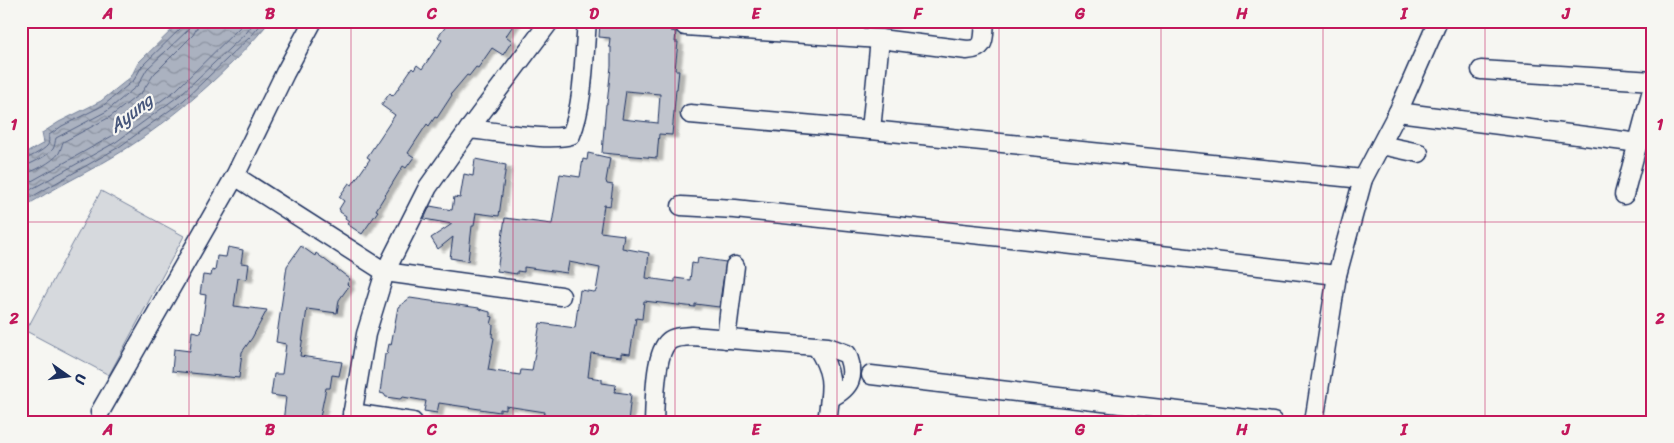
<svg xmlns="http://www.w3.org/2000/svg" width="1674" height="443" viewBox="0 0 1674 443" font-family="Sriracha,sans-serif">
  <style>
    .pitch { fill: #d6d9dd; stroke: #78849e }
    .water { fill: url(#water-waves); stroke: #717e99 }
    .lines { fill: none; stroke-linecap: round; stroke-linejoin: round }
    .shore { stroke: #556385; stroke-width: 1 }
    .building { fill: #c0c4cd; stroke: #1b2f5e; fill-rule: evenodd; filter: url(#shadow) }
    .minor-casing { stroke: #1b2f5e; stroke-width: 21 }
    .minor { stroke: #f6f6f2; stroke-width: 18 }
    .grid { fill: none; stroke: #c2185b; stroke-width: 1; stroke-opacity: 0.55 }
    .labels { text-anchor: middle; stroke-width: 4.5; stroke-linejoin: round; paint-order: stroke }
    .water-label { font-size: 18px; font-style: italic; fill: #46567b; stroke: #f6f6f2 }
    .neatline { fill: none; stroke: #c2185b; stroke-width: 2 }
    .grid-label { font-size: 16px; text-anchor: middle; font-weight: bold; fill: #c2185b }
  </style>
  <defs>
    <pattern id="water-waves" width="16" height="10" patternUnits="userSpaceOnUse" patternTransform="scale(1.25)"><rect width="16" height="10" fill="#abb2c0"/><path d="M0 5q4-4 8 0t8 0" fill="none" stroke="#8a919f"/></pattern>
    <filter id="shadow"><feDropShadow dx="5.5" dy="3" stdDeviation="1" flood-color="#0004"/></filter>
  </defs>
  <rect width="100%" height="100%" fill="#f6f6f2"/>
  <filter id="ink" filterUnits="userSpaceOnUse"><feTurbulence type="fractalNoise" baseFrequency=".02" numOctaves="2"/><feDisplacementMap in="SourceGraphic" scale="10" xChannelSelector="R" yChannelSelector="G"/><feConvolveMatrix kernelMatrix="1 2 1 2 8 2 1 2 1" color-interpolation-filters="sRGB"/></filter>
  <g filter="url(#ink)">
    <polygon class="pitch" points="101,191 184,236 109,375 26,331"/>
    <path class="water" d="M181 21H270C230 70 174 119 121 152 89 172 53 188 21 209V156L44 143 42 133 59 122 101 101 131 77 138 63Z"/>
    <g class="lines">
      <g class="shore">
        <path d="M21 160C26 160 44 150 47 146 50 143 48 138 49 135L62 126 104 105 134 80 142 66 182 27 184 21"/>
        <path d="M21 167C28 166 49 155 53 149 55 146 55 141 56 138L107 111 138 85 147 69 188 30 190 21"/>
        <path d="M21 174C31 174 54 161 59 153 61 149 62 145 63 142L110 117 142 92 154 74 193 35 197 28 198 21"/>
        <polyline points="21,187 112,136 176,90 246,21"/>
        <polyline points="21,195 116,142 180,95 247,32 255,21"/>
        <polyline points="21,203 119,147 184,100 251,36 264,21"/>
      </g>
    </g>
    <g class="building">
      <polygon points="450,21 516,21 506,36 512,41 503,55 492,48 478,68 476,67 469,76 467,75 451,94 452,95 437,118 435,117 429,126 427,124 408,153 414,157 406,168 403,166 376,210 378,211 362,234 347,224 349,221 345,218 346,216 340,212 340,210 339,209 344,201 339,197 349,183 352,185 370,159 367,157 395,115 381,105 390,93 393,96 412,68 414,70 417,65 422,69 442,40 438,37"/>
      <path d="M600 21 615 23V21H672L671 31 676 32 675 42H678L675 70H679L677 89H676L672 135 659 134 657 158 602 153 606 104H607L611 66V47H609L610 38 599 37ZM626 91 660 94 658 123 622 119Z"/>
      <polygon points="588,153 610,158 606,181 607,184 613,185 610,206 604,205 600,232 624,235 622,248 649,253 646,278 675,282 675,278 690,280 692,263 697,264 698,258 726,262 719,307 695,304 695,307 644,301 642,319 636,318 630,354 621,353 621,357 591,353 588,377 602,379 602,383 616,385 615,392 631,394 628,422 576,422 544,417 545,412 506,406 506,410 500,409 500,412 439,403 437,413 424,411 426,401 403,397 400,399 386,397 384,394 380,393 385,354 387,354 389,344 391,345 398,307 410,298 479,308 479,309 490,312 490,316 493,317 491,324 493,325 492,337 494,338 488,370 520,375 521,370 532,371 540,323 575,328 580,290 594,292 596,291 600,268 569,262 567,273 524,267 524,272 517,271 517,274 497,271 505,218 552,224 560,174 580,177 583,159 587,160"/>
      <polygon points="475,159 506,165 499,216 476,213 474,226 472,226 468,261 450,258 453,237 438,249 431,238 452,224 424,219 425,217 430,206 452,210 454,197 460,198 464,174 473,176"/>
      <polygon points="301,246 315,256 316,253 350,279 347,284 349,286 339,300 337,313 307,309 300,356 342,362 339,376 332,375 330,388 326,388 319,422 283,422 286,397 271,395 274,374 282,374 286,344 276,342 287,266"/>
      <polygon points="228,247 243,250 241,263 249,264 247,279 238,278 234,306 267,310 252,338 242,352 239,378 172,371 174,349 190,351 192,331 201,333 206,295 200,294 203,275 211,276 212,270 215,271 217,256 226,257"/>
    </g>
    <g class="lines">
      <g class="minor-casing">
        <g id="minor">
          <path d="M685 26 880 39 967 50C987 49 983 38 985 21"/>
          <polyline points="1481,70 1653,81"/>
          <polyline points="1398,112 1639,143"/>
          <polyline points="690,114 871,130 1363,179"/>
          <polyline points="469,129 550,21"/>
          <polyline points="871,130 880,39"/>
          <polyline points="1381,145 1419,153"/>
          <polyline points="235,176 385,272 561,296"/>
          <polyline points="1624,195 1653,86"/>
          <polyline points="681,206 735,209 1029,240 1337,275"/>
          <polyline points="726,339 735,266"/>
          <path d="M816 346C836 376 831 388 827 422"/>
          <polyline points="871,375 1273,422"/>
          <polyline points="100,412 235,176 285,73 313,21"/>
          <polyline points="352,413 413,422"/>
          <path d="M351 422 366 334 385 272 428 187 469 129C494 131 549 142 571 135 584 104 584 55 587 21"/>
          <path d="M654 422C655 403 654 353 669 341 675 336 685 337 692 336L828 347 847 354C856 376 851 388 830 398"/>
          <polyline points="1314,422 1337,275 1363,179 1398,112 1438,21"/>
        </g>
      </g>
      <use href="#minor" class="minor"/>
    </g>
  </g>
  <path class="grid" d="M189 21V422M351 21V422M513 21V422M675 21V422M837 21V422M999 21V422M1161 21V422M1323 21V422M1485 21V422M21 222H1653"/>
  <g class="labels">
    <g class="water-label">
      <text transform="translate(131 113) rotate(-39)" y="6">Ayung</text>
    </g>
  </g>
  <rect width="1674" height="443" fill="none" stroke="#f6f6f2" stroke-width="55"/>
  <g transform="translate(68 376) rotate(104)" stroke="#f6f6f2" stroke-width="4" paint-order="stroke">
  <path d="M0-4L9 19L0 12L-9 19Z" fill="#1b2f5e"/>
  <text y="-8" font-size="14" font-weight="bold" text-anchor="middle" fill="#1b2f5e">U</text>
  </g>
  <rect x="28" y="28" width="1618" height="388" class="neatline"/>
  <g class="grid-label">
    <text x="108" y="19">A</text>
    <text x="270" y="19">B</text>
    <text x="432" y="19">C</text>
    <text x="594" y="19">D</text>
    <text x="756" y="19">E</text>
    <text x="918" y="19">F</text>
    <text x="1080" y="19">G</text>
    <text x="1242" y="19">H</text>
    <text x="1404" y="19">I</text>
    <text x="1566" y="19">J</text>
    <text x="14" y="130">1</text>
    <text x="1660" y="130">1</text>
    <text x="14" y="324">2</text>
    <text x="1660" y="324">2</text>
    <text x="108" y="435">A</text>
    <text x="270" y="435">B</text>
    <text x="432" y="435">C</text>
    <text x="594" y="435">D</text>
    <text x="756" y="435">E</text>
    <text x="918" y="435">F</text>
    <text x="1080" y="435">G</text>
    <text x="1242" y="435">H</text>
    <text x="1404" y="435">I</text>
    <text x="1566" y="435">J</text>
  </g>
</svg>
